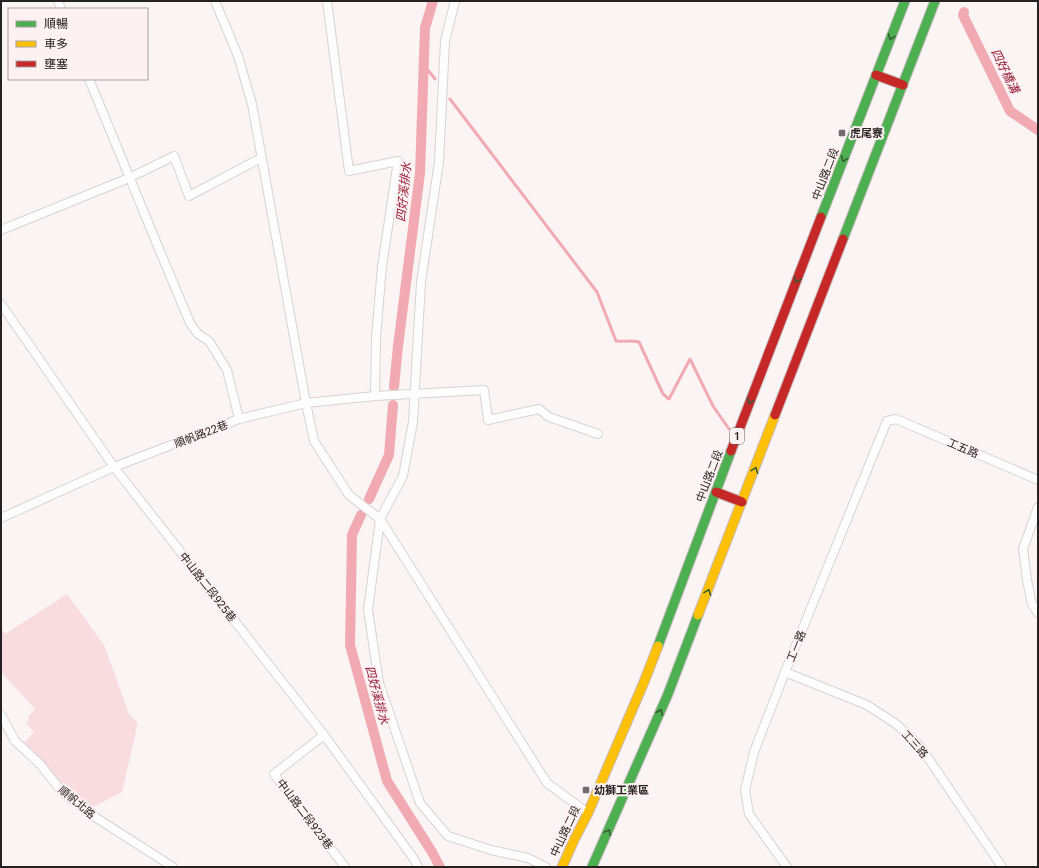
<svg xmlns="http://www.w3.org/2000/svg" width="1039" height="868" viewBox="0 0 1039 868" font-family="Roboto,'Noto Sans TC',sans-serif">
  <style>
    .green { fill: #f8dcdf }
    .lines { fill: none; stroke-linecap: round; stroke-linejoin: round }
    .stream { stroke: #f2aab2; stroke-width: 3 }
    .canal { stroke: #f2aab2; stroke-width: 10 }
    .street-casing { stroke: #d8d2d3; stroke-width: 10 }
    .fast-casing { stroke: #c8babc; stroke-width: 11 }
    .slow-casing { stroke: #c8babc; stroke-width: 11 }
    .jam-casing { stroke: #c8babc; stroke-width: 11 }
    .street { stroke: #fefdfe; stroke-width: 8 }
    .fast { stroke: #4caf50; stroke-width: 9 }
    .slow { stroke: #ffc107; stroke-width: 9 }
    .jam { stroke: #c62828; stroke-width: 9 }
    .oneway { stroke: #355a34 }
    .poi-dot { fill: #716c6c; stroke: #fef1f2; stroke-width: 1.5 }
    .labels { text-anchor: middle; stroke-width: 4; stroke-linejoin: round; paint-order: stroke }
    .shield { fill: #fef1f2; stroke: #676060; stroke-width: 1 }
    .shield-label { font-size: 10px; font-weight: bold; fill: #262222 }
    .poi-label { font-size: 11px; font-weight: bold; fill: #262222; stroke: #fef1f2; text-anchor: start }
    .street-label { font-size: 11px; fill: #262222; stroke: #fef1f2 }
    .water-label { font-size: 12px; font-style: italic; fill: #931e3a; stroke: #fef1f2 }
  </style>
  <rect width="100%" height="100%" fill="#fbf4f5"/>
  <polygon class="green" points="67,594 104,645 129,714 138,723 122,792 89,809 64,790 55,776 24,743 34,732 27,724 29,716 35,709 1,672 1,628 5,634"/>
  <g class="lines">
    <g class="stream">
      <polyline points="423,64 435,79"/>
      <path d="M450 99 597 292 616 341C624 342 631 340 639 342L663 394 669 399 690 359 713 406 729 429"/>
    </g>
    <g class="canal">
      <polyline points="964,12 963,15 1010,111 1038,130"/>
      <polyline points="394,387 398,346 420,173 425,28 433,1"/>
      <polyline points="369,499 389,455 393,405"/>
      <polyline points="361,515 352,535 350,645 387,781 432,852 440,867"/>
    </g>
    <g class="street-casing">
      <g id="street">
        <polyline points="58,1 61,9"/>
        <polyline points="215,1 238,56 252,104 306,403 314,441 349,495 380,519 547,783 588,813"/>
        <polyline points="327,1 349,171 398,161 382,266 376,337 375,396"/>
        <polyline points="455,1 445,41 439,162 421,282 413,422 403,476 380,519 368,610 379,683 420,803 448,836 491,850 528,858 546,867"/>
        <polyline points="89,79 159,249 190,323 198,334 209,341 227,370 239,419"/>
        <polyline points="1,230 129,178 174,156 189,196 261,158"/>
        <polyline points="1,304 114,467 324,735 414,859 418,867"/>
        <polyline points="1038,507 1023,549 1027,580 1032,604 1038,613"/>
        <polyline points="1,518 114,467 239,419 306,403 375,396 484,390 488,420 539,409 549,417 598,434"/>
        <polyline points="785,672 867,705 896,724 920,746 1002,867"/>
        <polyline points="1,715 15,741 40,764 62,792 95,817 173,867"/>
        <polyline points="324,735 274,774 345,867"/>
        <polyline points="787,867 749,814 745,790 754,752 785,672 887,421 896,419 1038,480"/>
      </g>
    </g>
    <g class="fast-casing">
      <g id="fast">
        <polyline points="821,217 905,1"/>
        <polyline points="843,239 935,1"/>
        <polyline points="658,646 731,451"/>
        <polyline points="592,867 668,694 698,615"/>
      </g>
    </g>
    <g class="slow-casing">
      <g id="slow">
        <polyline points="698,615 775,415"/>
        <polyline points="562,867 574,840 588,813 644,682 658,646"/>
      </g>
    </g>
    <g class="jam-casing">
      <g id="jam">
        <polyline points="876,75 903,85"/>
        <polyline points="775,415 843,239"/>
        <polyline points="731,451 821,217"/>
        <polyline points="716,492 742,502"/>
      </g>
    </g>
    <use href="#street" class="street"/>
    <use href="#fast" class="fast"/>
    <use href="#slow" class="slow"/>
    <use href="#jam" class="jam"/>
  </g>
  <defs><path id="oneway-chevron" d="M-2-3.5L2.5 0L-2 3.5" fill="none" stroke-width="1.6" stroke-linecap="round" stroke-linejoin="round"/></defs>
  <g class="oneway">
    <use href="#oneway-chevron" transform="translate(891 37) rotate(111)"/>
    <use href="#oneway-chevron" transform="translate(844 159) rotate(111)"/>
    <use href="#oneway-chevron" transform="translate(797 280) rotate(111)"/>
    <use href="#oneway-chevron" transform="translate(750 401) rotate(111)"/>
    <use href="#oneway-chevron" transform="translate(755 470) rotate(-69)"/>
    <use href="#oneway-chevron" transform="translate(708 592) rotate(-69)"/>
    <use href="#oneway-chevron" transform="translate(660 712) rotate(-67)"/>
    <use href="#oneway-chevron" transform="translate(608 832) rotate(-66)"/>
  </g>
  <g class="poi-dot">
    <rect x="838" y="129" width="8" height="8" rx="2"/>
    <rect x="582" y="786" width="8" height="8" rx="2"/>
  </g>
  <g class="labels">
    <rect class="shield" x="730" y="428" width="14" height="16" rx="3"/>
    <g class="shield-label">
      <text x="737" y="440">1</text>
    </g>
    <g class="poi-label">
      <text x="850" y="137">虎尾寮</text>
      <text x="594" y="794">幼獅工業區</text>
    </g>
    <g class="street-label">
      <text transform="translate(825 174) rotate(-69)" y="4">中山路二段</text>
      <text transform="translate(201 434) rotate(-21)" y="4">順帆路22巷</text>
      <text transform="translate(963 448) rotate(23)" y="4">工五路</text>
      <text transform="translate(709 476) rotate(-69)" y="4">中山路二段</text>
      <text transform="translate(208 587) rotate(52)" y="4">中山路二段925巷</text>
      <text transform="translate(796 646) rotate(-68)" y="4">工一路</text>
      <text transform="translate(915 744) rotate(48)" y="4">工三路</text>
      <text transform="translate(77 802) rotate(40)" y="4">順帆北路</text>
      <text transform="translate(305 814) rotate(53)" y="4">中山路二段923巷</text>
      <text transform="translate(565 831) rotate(-65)" y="4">中山路二段</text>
    </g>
    <g class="water-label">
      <text transform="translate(1005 71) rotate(64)" y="4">四好橋溝</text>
      <text transform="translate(404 192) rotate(-84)" y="4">四好溪排水</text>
      <text transform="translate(377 695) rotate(75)" y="4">四好溪排水</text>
    </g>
  </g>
  <rect width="1039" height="868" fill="none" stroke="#262222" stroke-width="4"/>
  <rect x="8" y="8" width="140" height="72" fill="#fef1f2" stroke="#a89e9f"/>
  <rect x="16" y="21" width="20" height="6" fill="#4caf50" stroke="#a89e9f"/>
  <text x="44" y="28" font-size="12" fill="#262222">順暢</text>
  <rect x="16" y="41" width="20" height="6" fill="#ffc107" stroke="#a89e9f"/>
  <text x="44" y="48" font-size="12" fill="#262222">車多</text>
  <rect x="16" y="61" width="20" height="6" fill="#c62828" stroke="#a89e9f"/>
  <text x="44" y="68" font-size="12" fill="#262222">壅塞</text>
</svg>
